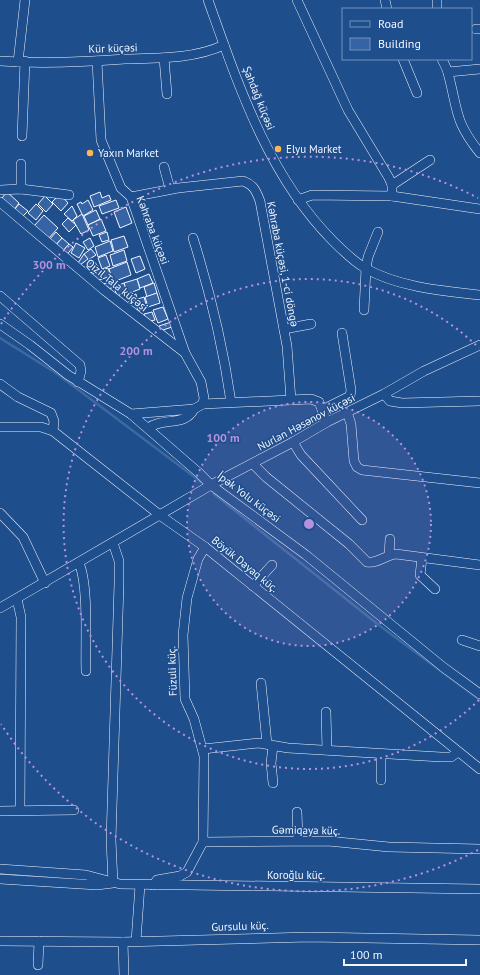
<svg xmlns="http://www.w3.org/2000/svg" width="480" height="975" viewBox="0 0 480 975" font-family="'PT Sans',sans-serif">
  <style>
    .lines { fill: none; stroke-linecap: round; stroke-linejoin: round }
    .stream { stroke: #3b69a3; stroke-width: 2.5 }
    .building { fill: #3563a3; stroke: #f2f6ff }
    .minor-casing { stroke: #f2f6ff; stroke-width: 10 }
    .minor { stroke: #1f4e8c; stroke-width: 9 }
    .ring { fill: none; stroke: #b691df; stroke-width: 2; stroke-dasharray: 2 4 }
    .poi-dot { fill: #ffb74d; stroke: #1f4e8c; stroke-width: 1.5 }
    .labels { text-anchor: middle; stroke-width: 3; stroke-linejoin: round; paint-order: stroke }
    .street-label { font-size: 11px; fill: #f2f6ff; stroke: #1f4e8c }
    .poi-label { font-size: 11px; fill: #f2f6ff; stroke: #1f4e8c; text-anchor: start }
    .centre { fill: #b691df; stroke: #1f4e8c; stroke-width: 2 }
    .ring-label { font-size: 12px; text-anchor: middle; font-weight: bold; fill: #b691df; stroke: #1f4e8c; stroke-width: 3; stroke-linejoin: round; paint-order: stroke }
  </style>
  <rect width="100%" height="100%" fill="#1f4e8c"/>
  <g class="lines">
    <g class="stream">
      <polyline points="0,338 56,373 201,482"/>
      <polyline points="214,494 380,626 480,700"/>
      <polyline points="54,877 84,880"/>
    </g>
  </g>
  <g class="building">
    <polygon points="7,192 19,203 14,210 1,199"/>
    <polygon points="100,192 102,198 109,195 111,200 94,207 90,196"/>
    <polygon points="60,194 68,203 61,211 52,202"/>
    <polygon points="45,196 53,204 46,212 38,204"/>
    <polygon points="88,200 93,210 83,216 77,204 81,202 82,204"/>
    <polygon points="116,200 119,208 102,214 99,206"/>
    <polygon points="19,204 28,211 22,217 14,210"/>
    <polygon points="36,204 43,211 36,220 28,213"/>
    <polygon points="72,206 77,216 72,221 64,214"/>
    <polygon points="126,207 132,223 120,228 114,212"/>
    <polygon points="96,210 100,219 88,225 84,216"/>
    <polygon points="82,214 89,230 81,234 73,220"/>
    <polygon points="44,215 58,228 48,239 34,226"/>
    <polygon points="68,218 76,225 69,232 62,224"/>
    <polygon points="101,219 106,231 93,236 88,225"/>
    <polygon points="56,232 62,238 55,246 49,240"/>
    <polygon points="107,232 109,240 102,242 99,235"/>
    <polygon points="124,236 128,247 114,252 111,240"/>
    <polygon points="62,238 69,244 62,252 55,246"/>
    <polygon points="90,238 94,246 88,250 83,242"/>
    <polygon points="110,241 113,251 98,257 95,247"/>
    <polygon points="76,243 85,248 79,258 71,253"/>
    <polygon points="69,244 73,247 66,256 62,252"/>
    <polygon points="91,249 96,255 88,260 84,254"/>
    <polygon points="124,250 127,261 113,266 110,255"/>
    <polygon points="84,254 88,259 80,265 78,263"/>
    <polygon points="106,255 110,266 102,269 98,258"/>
    <polygon points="140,256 145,269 136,273 131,259"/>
    <polygon points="94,261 99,268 89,274 84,267"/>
    <polygon points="127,262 131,275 113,282 109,269"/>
    <polygon points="108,268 111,276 96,281 90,275"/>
    <polygon points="149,274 153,283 140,288 137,279"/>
    <polygon points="137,279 140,289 127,294 124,283"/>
    <polygon points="112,281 114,287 106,290 100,285"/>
    <polygon points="124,283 127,292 117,296 114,287"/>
    <polygon points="154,283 157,293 147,297 144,287"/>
    <polygon points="157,293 160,303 148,307 145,297"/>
    <polygon points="136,294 137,299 129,302 128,297"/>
    <polygon points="144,297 147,307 138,311 135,300"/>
    <polygon points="163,307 168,319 158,323 153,310"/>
    <polygon points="152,312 155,320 147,322 144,314"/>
    <polygon points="171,322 172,327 160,331 159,326"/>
  </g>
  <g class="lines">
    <g class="minor-casing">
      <g id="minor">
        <path d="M208 0C238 84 268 176 333 241 343 251 353 261 365 268 397 287 444 291 480 295"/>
        <polyline points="297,0 348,110 389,178 392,185 392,196 312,195 298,200"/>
        <polyline points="385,0 387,9"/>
        <polyline points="437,0 437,9"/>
        <polyline points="476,29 480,29"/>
        <polyline points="164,58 167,94"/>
        <polyline points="403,59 417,93"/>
        <path d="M442 59C444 64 447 68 448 73 458 110 454 121 480 153"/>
        <path d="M0 61C41 64 84 62 125 59 158 58 194 59 224 45"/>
        <polyline points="97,61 101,140 121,188 131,197 185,353 201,382 204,398 203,404"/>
        <polyline points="18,62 25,0"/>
        <polyline points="448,72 480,69"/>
        <polyline points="22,136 25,61"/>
        <polyline points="21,164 21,189"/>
        <polyline points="164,167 170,189"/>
        <polyline points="392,185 430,160"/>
        <polyline points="0,190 21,189 69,195"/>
        <polyline points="392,196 480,209"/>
        <path d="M131 197 178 188 243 181C254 185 256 191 260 201L287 346 291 400"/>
        <polyline points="0,202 104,290 185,353"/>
        <path d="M193 238C210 292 223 346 231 402"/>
        <polyline points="0,296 80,365 81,371 78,382"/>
        <polyline points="364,310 366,268 368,257 378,232"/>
        <polyline points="0,324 30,345 68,375 131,414 199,473 211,485 306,555 443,667 480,694"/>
        <polyline points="284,329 311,324"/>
        <polyline points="0,384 18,397 51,413 54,421 53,431"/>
        <polyline points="384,394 390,401 402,403 480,401"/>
        <polyline points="322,410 350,396 351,390 342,333"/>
        <polyline points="347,412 351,424 354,461 357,467 362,470 480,483"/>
        <polyline points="131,414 194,409 203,404 311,399 319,402 327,422"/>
        <polyline points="0,427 41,427 53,431 161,516 205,547 480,769"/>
        <path d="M148 428C163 417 185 427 194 409"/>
        <polyline points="293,442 301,455 362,520"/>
        <path d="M253 464 266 477 349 544 367 562C377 564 386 555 396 554L480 565"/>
        <polyline points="0,513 23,537 45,583"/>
        <polyline points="389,555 390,539"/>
        <polyline points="422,558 420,575 435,589"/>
        <path d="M79 563C89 586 85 644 86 671"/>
        <polyline points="253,586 272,565"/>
        <polyline points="17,599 21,617 20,810"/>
        <polyline points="0,608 211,485 293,442 327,422 384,394 424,371 480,345"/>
        <polyline points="462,640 480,646"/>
        <polyline points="261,683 267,744"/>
        <polyline points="326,712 327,750"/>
        <polyline points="203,749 259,743 288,748 441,757 451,757 458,752"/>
        <polyline points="381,780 381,754"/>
        <polyline points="273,783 271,763 273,746"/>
        <polyline points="0,811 74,810"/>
        <polyline points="297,812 298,840"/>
        <polyline points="203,842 328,841 389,847 480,849"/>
        <polyline points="0,869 86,875 120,884 480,889"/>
        <polyline points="0,879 97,885 113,883 111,840 119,584 119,561 113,543"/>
        <polyline points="153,885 157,880 180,876 187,872 203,842 204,756 194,719 185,699 183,635 187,598 198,559 205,547"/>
        <polyline points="0,941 123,942 309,937 480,940"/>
        <polyline points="136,941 140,885"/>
        <polyline points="123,942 124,975"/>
        <polyline points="38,965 39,941"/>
      </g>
    </g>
    <use href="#minor" class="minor"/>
  </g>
  <circle cx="309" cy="524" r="122" fill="#b691df" fill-opacity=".12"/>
  <g class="ring">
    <circle cx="309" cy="524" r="122"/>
    <path d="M479 700A245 245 0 1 1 479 348"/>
    <path d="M478 850A367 367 0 0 1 1 724M1 324A367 367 0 0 1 478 198"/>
  </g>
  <g class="poi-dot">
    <circle cx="278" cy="149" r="4"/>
    <circle cx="90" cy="153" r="4"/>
  </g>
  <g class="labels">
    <g class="street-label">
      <text transform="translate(113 48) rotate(-2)" y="4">Kür küçəsi</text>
      <text transform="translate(259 98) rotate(68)" y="4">Şahdağ küçəsi</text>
      <text transform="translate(153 230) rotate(69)" y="4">Kəhraba küçəsi</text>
      <text transform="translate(283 264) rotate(79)" y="4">Kəhraba küçəsi, 1-ci döngə</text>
      <text transform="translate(117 285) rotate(39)" y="4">Qızıl Tala küçəsi</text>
      <text transform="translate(306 422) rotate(-28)" y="4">Nurlan Həsənov küçəsi</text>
      <text transform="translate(249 497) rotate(37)" y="4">İpək Yolu küçəsi</text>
      <text transform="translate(245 564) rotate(39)" y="4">Böyük Dayaq küç.</text>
      <text transform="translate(172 671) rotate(-92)" y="4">Füzuli küç.</text>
      <text transform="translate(306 830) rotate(1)" y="4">Gəmiqaya küç.</text>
      <text x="296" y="879">Koroğlu küç.</text>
      <text transform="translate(240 926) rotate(-2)" y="4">Gursulu küç.</text>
    </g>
    <g class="poi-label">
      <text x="286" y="153">Elyu Market</text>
      <text x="98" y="157">Yaxın Market</text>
    </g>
  </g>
  <circle cx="309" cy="524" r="6" class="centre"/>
  <g class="ring-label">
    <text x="49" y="269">300 m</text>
    <text x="136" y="355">200 m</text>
    <text x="223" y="442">100 m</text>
  </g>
  <rect x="342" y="8" width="130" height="52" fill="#1f4e8c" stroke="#7391ba"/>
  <rect x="350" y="21" width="20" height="6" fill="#1f4e8c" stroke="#7391ba"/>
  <text x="378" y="28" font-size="12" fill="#f2f6ff">Road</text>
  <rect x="350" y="38" width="20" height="12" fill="#3563a3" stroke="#7391ba"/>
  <text x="378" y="48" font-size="12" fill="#f2f6ff">Building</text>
  <path d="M344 959v6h122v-6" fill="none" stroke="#f2f6ff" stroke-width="2"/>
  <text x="350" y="959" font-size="12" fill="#f2f6ff" stroke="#1f4e8c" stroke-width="3" paint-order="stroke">100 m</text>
</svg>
